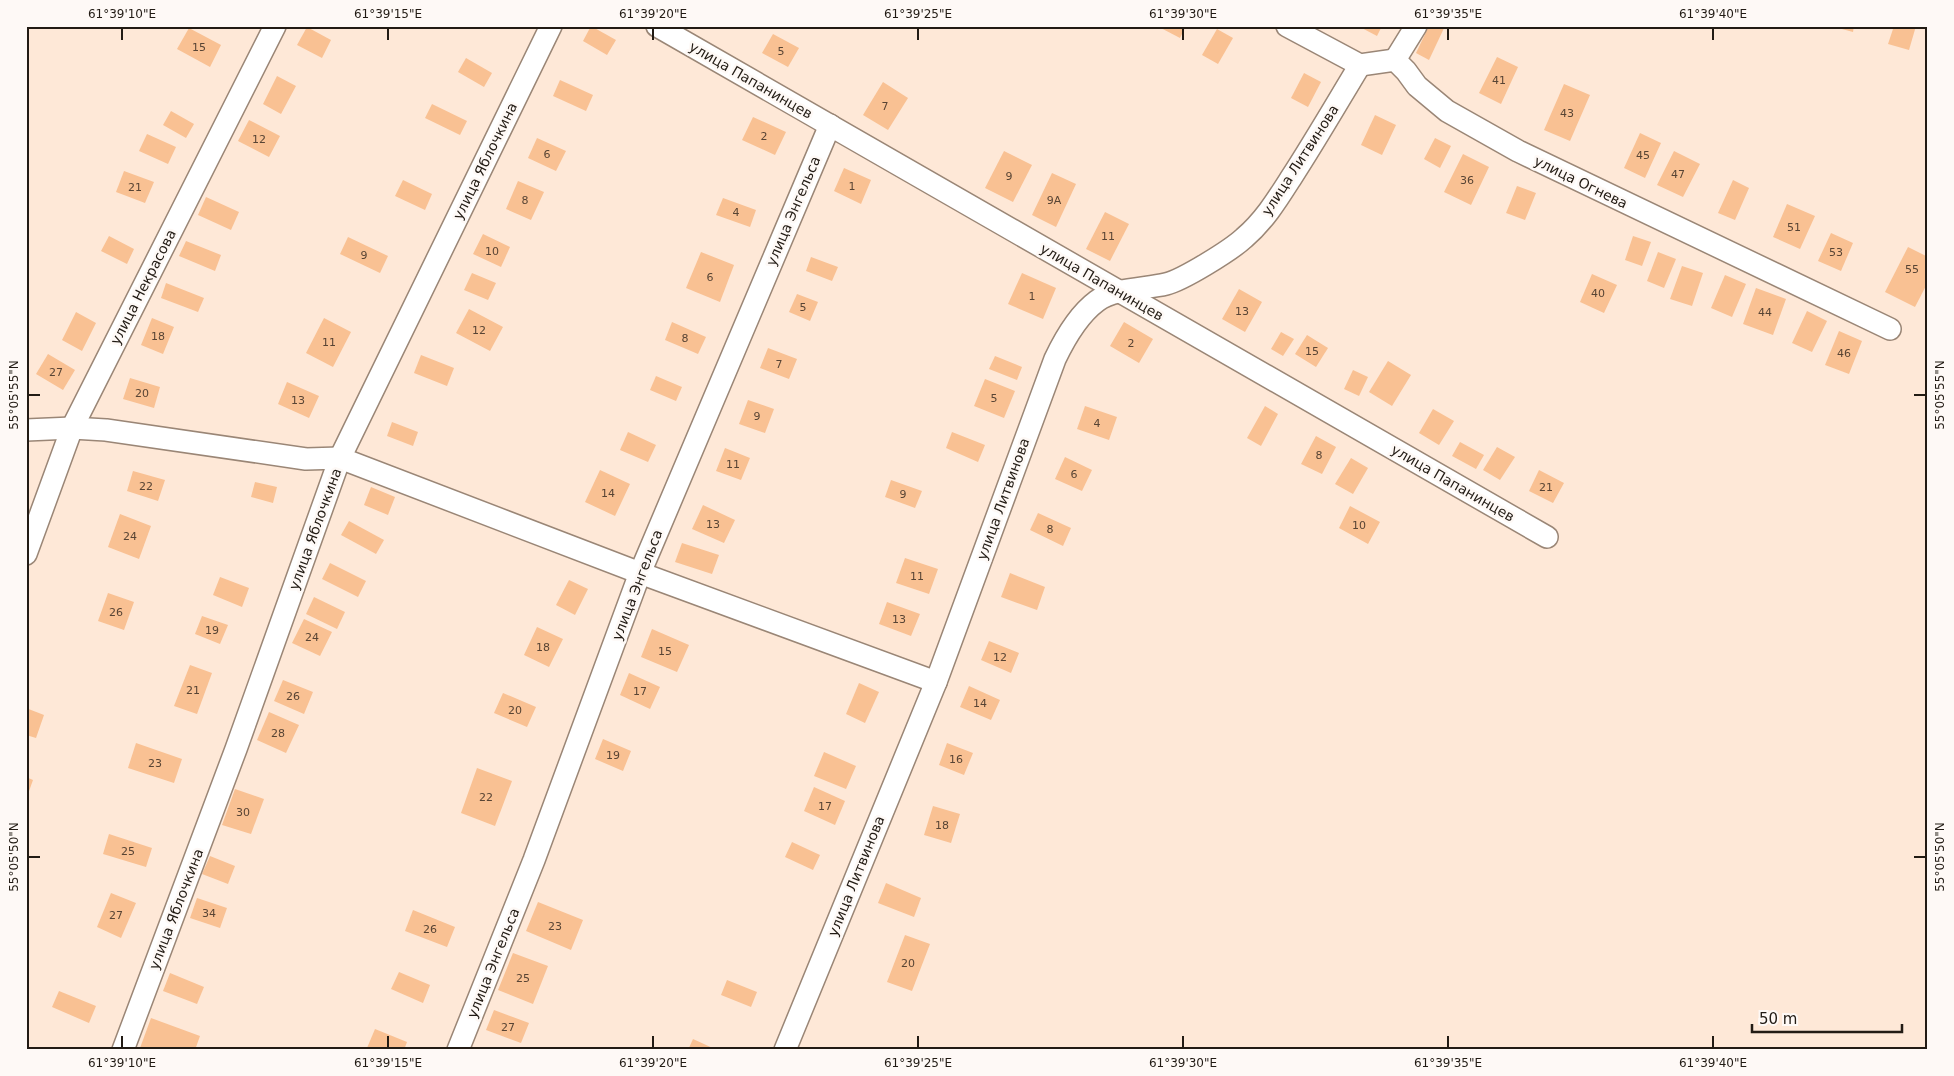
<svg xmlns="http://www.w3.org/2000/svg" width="1954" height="1076" viewBox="0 0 1954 1076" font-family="'DejaVu Sans',sans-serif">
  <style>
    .building { fill: #f9c193 }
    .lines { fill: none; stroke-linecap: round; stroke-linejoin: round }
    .street-casing { stroke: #9a8676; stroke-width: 24 }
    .street { stroke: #fff; stroke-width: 21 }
    .ticks { fill: none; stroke: #221b14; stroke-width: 2 }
    .labels { text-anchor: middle; stroke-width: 5; stroke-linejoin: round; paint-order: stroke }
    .number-label { font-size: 11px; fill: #584434 }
    .street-label { font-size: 14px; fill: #221b14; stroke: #fef9f6 }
    .neatline { fill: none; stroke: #221b14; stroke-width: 2 }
    .ticks-label { font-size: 12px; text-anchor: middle; fill: #221b14 }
  </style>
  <rect width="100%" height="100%" fill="#fee8d7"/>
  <g class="building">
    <polygon points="591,26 616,40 607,55 583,41"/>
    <polygon points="1157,26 1186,26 1180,38"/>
    <polygon points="1358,26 1382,26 1377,36"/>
    <polygon points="1429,26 1445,26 1429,60 1416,53"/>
    <polygon points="1831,26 1854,26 1853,32"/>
    <polygon points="1894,26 1916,26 1909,50 1888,44"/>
    <polygon points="307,27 331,40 322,58 297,45"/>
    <polygon points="189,28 221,45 210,67 177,49"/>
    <polygon points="1217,29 1233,38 1218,64 1202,55"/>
    <polygon points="773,34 799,48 788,67 762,53"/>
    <polygon points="1497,57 1518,67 1501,104 1479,93"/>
    <polygon points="466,58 492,73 484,87 458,72"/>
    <polygon points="1304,73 1321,82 1308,107 1291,98"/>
    <polygon points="277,76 296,86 281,114 263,104"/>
    <polygon points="560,80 593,95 586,111 553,96"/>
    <polygon points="883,82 908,98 888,130 863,115"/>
    <polygon points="1564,84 1590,95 1570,141 1544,130"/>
    <polygon points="432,104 467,121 460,135 425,118"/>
    <polygon points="171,111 194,124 186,138 163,125"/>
    <polygon points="1375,115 1396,125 1382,155 1361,145"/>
    <polygon points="753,117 786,132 775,155 742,140"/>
    <polygon points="249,120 280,136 269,157 238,141"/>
    <polygon points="1640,133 1661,143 1645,178 1624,168"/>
    <polygon points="147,134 176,147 168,164 139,151"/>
    <polygon points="537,138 566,151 556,171 528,158"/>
    <polygon points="1435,138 1451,146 1440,168 1424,159"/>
    <polygon points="1004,151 1032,165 1013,202 985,188"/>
    <polygon points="1674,151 1700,164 1683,197 1657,185"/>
    <polygon points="1463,154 1489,167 1471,205 1444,192"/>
    <polygon points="844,168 871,180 861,204 834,191"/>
    <polygon points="124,171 154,182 145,203 116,192"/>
    <polygon points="1052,173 1076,184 1056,227 1032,215"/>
    <polygon points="403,180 432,194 425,210 395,196"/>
    <polygon points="1733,180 1749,188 1735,220 1718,213"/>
    <polygon points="518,181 544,192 531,220 506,209"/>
    <polygon points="1517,186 1536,193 1525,220 1506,213"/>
    <polygon points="206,197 239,212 231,230 198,215"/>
    <polygon points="723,198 756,210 750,227 716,215"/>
    <polygon points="1787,204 1815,216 1800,249 1773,237"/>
    <polygon points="1105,212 1129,224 1110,261 1086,249"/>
    <polygon points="1831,233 1853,243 1841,271 1818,261"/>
    <polygon points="483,234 510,247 501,267 473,254"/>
    <polygon points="109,236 134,249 127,264 101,251"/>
    <polygon points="1633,236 1651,242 1642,266 1625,260"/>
    <polygon points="348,237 388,256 380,273 340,254"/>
    <polygon points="186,241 221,255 215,271 179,256"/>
    <polygon points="1908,247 1928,257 1928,282 1915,307 1885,292"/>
    <polygon points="701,252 734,265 720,302 686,288"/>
    <polygon points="1658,252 1676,259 1664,288 1647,281"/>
    <polygon points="811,257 838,267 832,281 806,271"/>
    <polygon points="1682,266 1703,273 1692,306 1670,299"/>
    <polygon points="472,273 496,283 488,300 464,290"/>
    <polygon points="1022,273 1056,288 1043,319 1008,304"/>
    <polygon points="1592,274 1617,285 1604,313 1580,302"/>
    <polygon points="1725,275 1746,284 1732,317 1711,308"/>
    <polygon points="166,283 204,298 198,312 161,298"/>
    <polygon points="1756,288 1786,299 1773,335 1743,324"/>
    <polygon points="1239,289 1262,302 1245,332 1222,319"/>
    <polygon points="797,294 818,302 810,321 789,312"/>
    <polygon points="469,309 503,327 490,351 456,333"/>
    <polygon points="1807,311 1827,321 1812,352 1792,343"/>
    <polygon points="76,312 96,323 82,351 62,340"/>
    <polygon points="152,318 174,327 163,354 141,345"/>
    <polygon points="324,318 351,332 333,367 306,353"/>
    <polygon points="672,322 706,337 698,354 665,340"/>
    <polygon points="1124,322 1153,339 1139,363 1110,346"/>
    <polygon points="1839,331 1862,341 1849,374 1825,365"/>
    <polygon points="1281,332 1294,339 1283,356 1271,349"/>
    <polygon points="1307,335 1328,348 1316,367 1295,354"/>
    <polygon points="768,348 797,359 789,379 760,368"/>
    <polygon points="48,354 75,370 63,390 36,374"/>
    <polygon points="421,355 454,368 447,386 414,373"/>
    <polygon points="995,356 1022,367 1017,380 989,369"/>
    <polygon points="1388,361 1411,375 1392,406 1369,392"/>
    <polygon points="1353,370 1368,377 1359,396 1344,389"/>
    <polygon points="656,376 682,387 676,401 650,390"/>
    <polygon points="130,378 160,387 154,408 123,399"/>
    <polygon points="985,379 1015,391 1004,418 974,406"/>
    <polygon points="287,382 319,396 309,418 278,404"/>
    <polygon points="748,400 774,409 765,433 739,424"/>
    <polygon points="1085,406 1117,417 1109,440 1077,429"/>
    <polygon points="1265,406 1278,414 1261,446 1247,438"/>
    <polygon points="1433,409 1454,421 1439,445 1419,433"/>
    <polygon points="392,422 418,432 413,446 387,436"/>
    <polygon points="628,432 656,445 648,462 620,450"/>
    <polygon points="952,432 985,445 978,462 946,448"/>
    <polygon points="1316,436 1336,447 1322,474 1301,464"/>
    <polygon points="1460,442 1484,455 1476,469 1452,456"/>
    <polygon points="1497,447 1515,457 1500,480 1483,470"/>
    <polygon points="725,448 750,458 741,480 716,471"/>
    <polygon points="1065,457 1092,470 1082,491 1055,479"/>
    <polygon points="1351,458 1368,468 1353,494 1335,484"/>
    <polygon points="600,470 630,484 615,516 585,502"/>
    <polygon points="1539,470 1564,483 1553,503 1529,491"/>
    <polygon points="133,471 165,480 158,501 127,491"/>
    <polygon points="891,480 922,491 915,508 885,497"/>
    <polygon points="255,482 277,487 273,503 251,497"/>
    <polygon points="371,487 395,497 388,515 364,505"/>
    <polygon points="703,505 735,520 724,543 692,529"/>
    <polygon points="1350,506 1380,522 1368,544 1339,528"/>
    <polygon points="1038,513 1071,528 1063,546 1030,530"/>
    <polygon points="120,514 151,526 139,559 108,547"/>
    <polygon points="349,521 384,540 376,554 341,535"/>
    <polygon points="682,543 719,555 712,574 675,562"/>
    <polygon points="905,558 938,569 929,594 896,583"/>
    <polygon points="330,563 366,581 358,597 322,579"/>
    <polygon points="1010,573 1045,587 1037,610 1001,597"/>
    <polygon points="220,577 249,588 242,607 213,595"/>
    <polygon points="569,580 588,589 575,615 556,605"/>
    <polygon points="108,593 134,602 124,630 98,621"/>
    <polygon points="314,597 345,612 337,629 306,614"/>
    <polygon points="887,602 920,614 911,636 879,624"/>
    <polygon points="202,616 228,625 220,644 195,634"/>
    <polygon points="304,619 332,632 320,656 292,643"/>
    <polygon points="537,627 563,639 549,667 524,655"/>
    <polygon points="652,629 689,645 677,672 641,657"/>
    <polygon points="989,641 1019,653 1011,673 981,660"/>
    <polygon points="190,665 212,673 197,714 174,706"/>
    <polygon points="629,673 660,687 650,709 620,695"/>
    <polygon points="283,680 313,692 304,714 274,701"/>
    <polygon points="859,683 879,692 865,723 846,714"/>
    <polygon points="969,686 1000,700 991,720 960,707"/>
    <polygon points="503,693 536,707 527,727 494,713"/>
    <polygon points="26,708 44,715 36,738 26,735"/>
    <polygon points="269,712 299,725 286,753 257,740"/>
    <polygon points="603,739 631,751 623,771 595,759"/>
    <polygon points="136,743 182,759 174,783 128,768"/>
    <polygon points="947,743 973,753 964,775 939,765"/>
    <polygon points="824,752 856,766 846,789 814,776"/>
    <polygon points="477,768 512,781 495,826 461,813"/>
    <polygon points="26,777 33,780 28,794 26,793"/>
    <polygon points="814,787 845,801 835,825 804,811"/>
    <polygon points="235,789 264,799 251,834 222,825"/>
    <polygon points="933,806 960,814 951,843 924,835"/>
    <polygon points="109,834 152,848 146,867 103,854"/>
    <polygon points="792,842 820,855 813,870 785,857"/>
    <polygon points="210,856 235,866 228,884 202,874"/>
    <polygon points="886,883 921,898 914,917 878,903"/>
    <polygon points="111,893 136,903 121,938 97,927"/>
    <polygon points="197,898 227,908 220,928 190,918"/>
    <polygon points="538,902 583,920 571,950 526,931"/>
    <polygon points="413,910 455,927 447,947 405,931"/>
    <polygon points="905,935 930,944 912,991 887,982"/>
    <polygon points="513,953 548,966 533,1004 498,990"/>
    <polygon points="399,972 430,985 423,1003 391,989"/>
    <polygon points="170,973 204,987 197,1004 163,991"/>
    <polygon points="727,980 757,992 751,1007 721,995"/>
    <polygon points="59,991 96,1006 89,1023 52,1007"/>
    <polygon points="494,1010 529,1023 521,1043 486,1030"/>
    <polygon points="151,1018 200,1036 195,1050 140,1048"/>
    <polygon points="375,1029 407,1042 404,1050 372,1050 367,1048"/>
    <polygon points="693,1039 717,1050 688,1050"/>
  </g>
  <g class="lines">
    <g class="street-casing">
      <g id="street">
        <polyline points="657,26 1547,537"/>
        <polyline points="1287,26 1360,65 1395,60 1406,71 1417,86 1447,111 1518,151 1890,329"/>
        <polyline points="1395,60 1416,26"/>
        <polyline points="26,430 72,428 106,430 306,459 340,458 640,573 936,682"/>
        <polyline points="26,554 72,428 275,26"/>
        <polyline points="123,1050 236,749 340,458 551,26"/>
        <polyline points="458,1050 534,860 640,573 830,125"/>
        <path d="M785 1050 936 682 1055 359C1065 338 1078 315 1097 301 1114 288 1146 289 1166 284 1183 280 1231 250 1244 238 1264 221 1277 200 1291 178 1315 141 1337 103 1360 65"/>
      </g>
    </g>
    <use href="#street" class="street"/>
  </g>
  <path class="ticks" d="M122 28V40M388 28V40M653 28V40M918 28V40M1183 28V40M1448 28V40M1713 28V40M28 395H40M1914 395H1926M28 857H40M1914 857H1926M122 1036V1048M388 1036V1048M653 1036V1048M918 1036V1048M1183 1036V1048M1448 1036V1048M1713 1036V1048"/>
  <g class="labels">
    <g class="number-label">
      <text x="199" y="51">15</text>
      <text x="781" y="55">5</text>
      <text x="1499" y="84">41</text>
      <text x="885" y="110">7</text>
      <text x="1567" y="117">43</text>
      <text x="764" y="140">2</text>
      <text x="259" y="143">12</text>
      <text x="547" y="158">6</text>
      <text x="1643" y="159">45</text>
      <text x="1678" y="178">47</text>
      <text x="1009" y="180">9</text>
      <text x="1467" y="184">36</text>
      <text x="852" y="190">1</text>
      <text x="135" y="191">21</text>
      <text x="525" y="204">8</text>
      <text x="1054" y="204">9А</text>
      <text x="736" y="216">4</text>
      <text x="1794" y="231">51</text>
      <text x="1108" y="240">11</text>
      <text x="492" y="255">10</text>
      <text x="1836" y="256">53</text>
      <text x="364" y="259">9</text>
      <text x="1912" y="273">55</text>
      <text x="710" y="281">6</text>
      <text x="1598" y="297">40</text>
      <text x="1032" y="300">1</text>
      <text x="803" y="311">5</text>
      <text x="1242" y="315">13</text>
      <text x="1765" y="316">44</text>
      <text x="479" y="334">12</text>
      <text x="158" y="340">18</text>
      <text x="685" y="342">8</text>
      <text x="329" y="346">11</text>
      <text x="1131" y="347">2</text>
      <text x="1312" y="355">15</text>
      <text x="1844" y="357">46</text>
      <text x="779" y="368">7</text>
      <text x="56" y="376">27</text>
      <text x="142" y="397">20</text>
      <text x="994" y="402">5</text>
      <text x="298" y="404">13</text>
      <text x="757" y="420">9</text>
      <text x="1097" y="427">4</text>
      <text x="1319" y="459">8</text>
      <text x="733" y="468">11</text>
      <text x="1074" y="478">6</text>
      <text x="146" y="490">22</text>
      <text x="1546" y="491">21</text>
      <text x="608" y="497">14</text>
      <text x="903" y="498">9</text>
      <text x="713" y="528">13</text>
      <text x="1359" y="529">10</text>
      <text x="1050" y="533">8</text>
      <text x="130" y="540">24</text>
      <text x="917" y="580">11</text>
      <text x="116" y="616">26</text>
      <text x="899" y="623">13</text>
      <text x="212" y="634">19</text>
      <text x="312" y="641">24</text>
      <text x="543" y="651">18</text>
      <text x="665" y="655">15</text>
      <text x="1000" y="661">12</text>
      <text x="193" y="694">21</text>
      <text x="640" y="695">17</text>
      <text x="293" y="700">26</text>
      <text x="980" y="707">14</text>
      <text x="515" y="714">20</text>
      <text x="278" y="737">28</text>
      <text x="613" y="759">19</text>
      <text x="956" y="763">16</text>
      <text x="155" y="767">23</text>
      <text x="486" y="801">22</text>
      <text x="825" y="810">17</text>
      <text x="243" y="816">30</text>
      <text x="942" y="829">18</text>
      <text x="128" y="855">25</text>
      <text x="209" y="917">34</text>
      <text x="116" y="919">27</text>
      <text x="555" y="930">23</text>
      <text x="430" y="933">26</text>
      <text x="908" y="967">20</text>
      <text x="523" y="982">25</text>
      <text x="508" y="1031">27</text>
    </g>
    <g class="street-label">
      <text transform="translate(751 80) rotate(30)" y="5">улица Папанинцев</text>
      <text transform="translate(1300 160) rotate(-57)" y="5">улица Литвинова</text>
      <text transform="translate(485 161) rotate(-64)" y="5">улица Яблочкина</text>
      <text transform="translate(1581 182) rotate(26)" y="5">улица Огнева</text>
      <text transform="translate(793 211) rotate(-67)" y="5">улица Энгельса</text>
      <text transform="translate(1102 282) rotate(30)" y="5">улица Папанинцев</text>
      <text transform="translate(143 287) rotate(-63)" y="5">улица Некрасова</text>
      <text transform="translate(1453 483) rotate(30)" y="5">улица Папанинцев</text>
      <text transform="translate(1003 499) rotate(-70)" y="5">улица Литвинова</text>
      <text transform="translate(315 529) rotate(-70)" y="5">улица Яблочкина</text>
      <text transform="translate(637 585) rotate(-69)" y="5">улица Энгельса</text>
      <text transform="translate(856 876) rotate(-68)" y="5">улица Литвинова</text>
      <text transform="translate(176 909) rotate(-69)" y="5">улица Яблочкина</text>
      <text transform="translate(493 963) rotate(-68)" y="5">улица Энгельса</text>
    </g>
  </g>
  <rect width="1954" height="1076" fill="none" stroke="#fef9f6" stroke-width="55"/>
  <path d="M1752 1024v8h150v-8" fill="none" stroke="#221b14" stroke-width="2.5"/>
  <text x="1759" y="1024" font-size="15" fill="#221b14" stroke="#fef9f6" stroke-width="4" paint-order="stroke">50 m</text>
  <rect x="28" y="28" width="1898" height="1020" class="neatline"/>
  <g class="ticks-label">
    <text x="122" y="18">61°39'10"E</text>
    <text x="388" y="18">61°39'15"E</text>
    <text x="653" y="18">61°39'20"E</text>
    <text x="918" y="18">61°39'25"E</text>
    <text x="1183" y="18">61°39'30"E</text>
    <text x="1448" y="18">61°39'35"E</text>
    <text x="1713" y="18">61°39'40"E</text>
    <text transform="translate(14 395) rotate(-90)" y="4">55°05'55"N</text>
    <text transform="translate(1940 395) rotate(-90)" y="4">55°05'55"N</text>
    <text transform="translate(14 857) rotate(-90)" y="4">55°05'50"N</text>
    <text transform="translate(1940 857) rotate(-90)" y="4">55°05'50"N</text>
    <text x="122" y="1067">61°39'10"E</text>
    <text x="388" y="1067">61°39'15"E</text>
    <text x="653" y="1067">61°39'20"E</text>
    <text x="918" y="1067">61°39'25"E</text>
    <text x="1183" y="1067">61°39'30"E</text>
    <text x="1448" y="1067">61°39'35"E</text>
    <text x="1713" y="1067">61°39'40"E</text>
  </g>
</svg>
